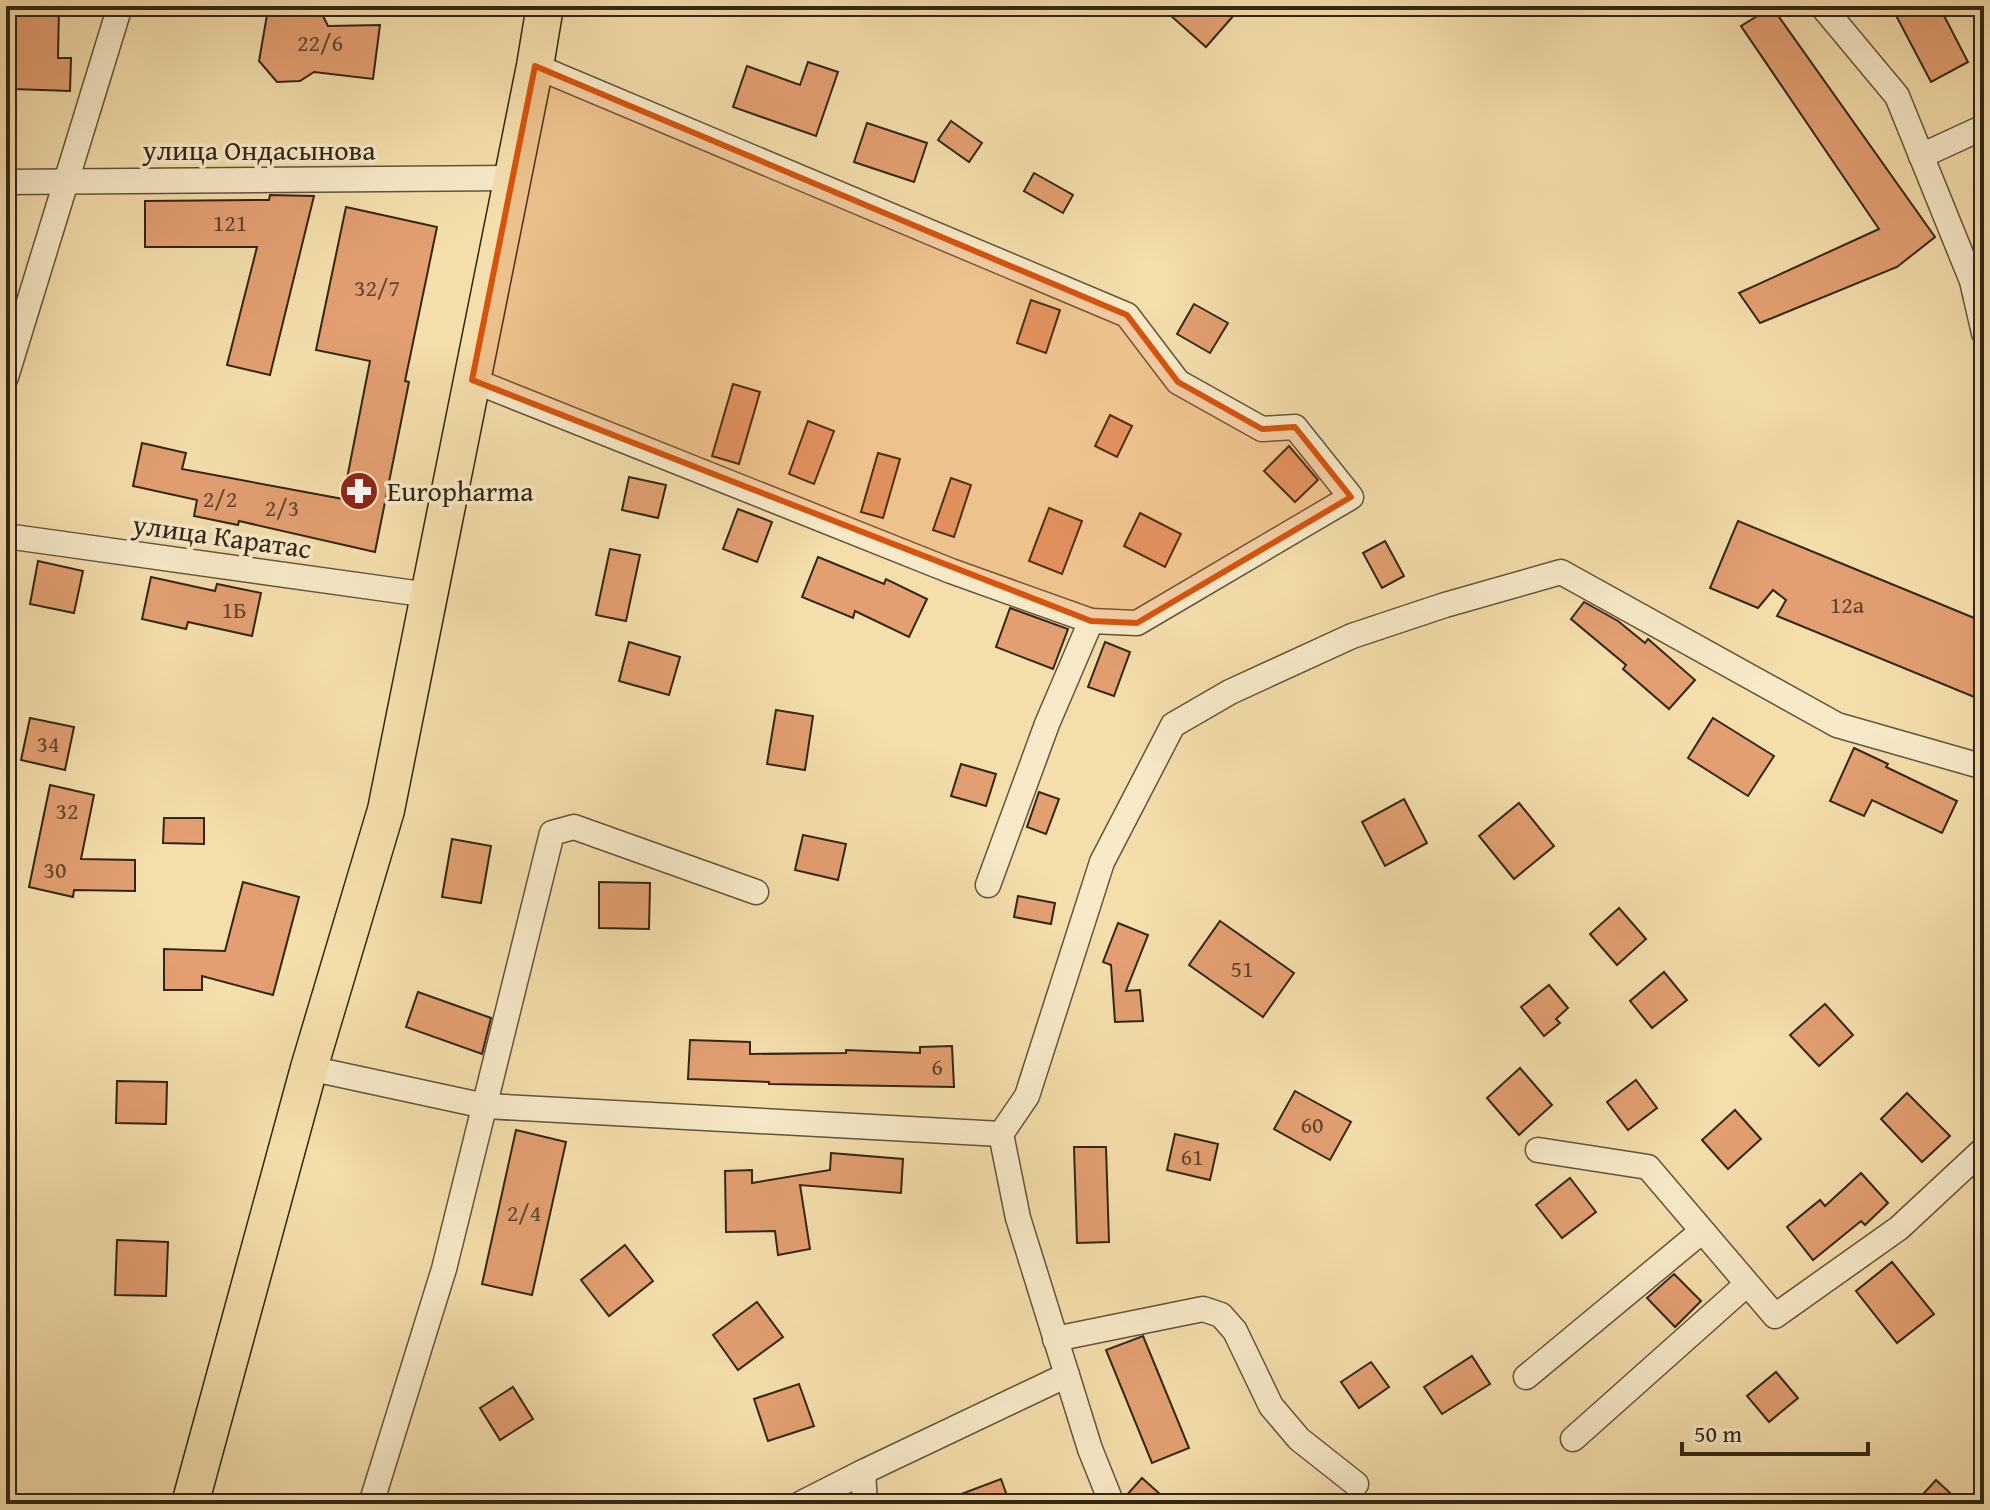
<svg xmlns="http://www.w3.org/2000/svg" width="1990" height="1510" viewBox="0 0 1990 1510" font-family="'Gentium Book Plus',serif">
  <style>
    .building { fill: #e39f71; stroke: #332617; stroke-width: 2 }
    .lines { fill: none; stroke-linecap: round; stroke-linejoin: round }
    .minor-casing { stroke: #63543c; stroke-width: 27 }
    .highway-casing { stroke: #332617; stroke-width: 39 }
    .minor { stroke: #f8eac9; stroke-width: 24 }
    .highway { stroke: #f4deac; stroke-width: 36 }
    .marked { fill: #d6540d; fill-opacity: 0.2; stroke: #d6540d; stroke-width: 6; stroke-linejoin: round }
    .labels { text-anchor: middle; stroke-width: 7; stroke-linejoin: round; paint-order: stroke }
    .number-label { font-size: 24px; fill: #5f442e }
    .street-label { font-size: 28px; fill: #332617; stroke: #f8eac9 }
    .poi-label { font-size: 28px; fill: #332617; stroke: #f8eac9; text-anchor: start }
  </style>
  <rect width="100%" height="100%" fill="#f4deac"/>
  <filter id="stains"><feTurbulence type="fractalNoise" baseFrequency=".0025" numOctaves="4"/><feColorMatrix values="0 0 0 0 .2 0 0 0 0 .09 0 0 0 0 .02 0 0 0 .5 -.17"/></filter>
  <radialGradient id="worn" r=".72"><stop offset=".6" stop-color="#630" stop-opacity="0"/><stop offset="1" stop-color="#630" stop-opacity=".3"/></radialGradient>
  <g class="building">
    <polygon points="6,6 59,6 58,58 71,58 70,91 13,89 14,30 6,30"/>
    <polygon points="278,6 318,6 328,26 380,25 373,79 314,72 300,81 277,82 259,61 268,9"/>
    <polygon points="1160,6 1242,6 1206,47"/>
    <polygon points="1891,6 1939,6 1968,62 1931,82"/>
    <polygon points="1772,7 1935,237 1897,267 1760,323 1739,293 1879,229 1741,26"/>
    <polygon points="808,62 838,72 816,136 733,107 747,66 800,85"/>
    <polygon points="951,121 982,143 969,162 938,140"/>
    <polygon points="867,123 927,143 914,182 854,162"/>
    <polygon points="1034,173 1073,195 1063,213 1024,191"/>
    <polygon points="270,195 314,196 270,375 227,365 257,247 145,247 145,201 269,200"/>
    <polygon points="346,207 437,227 405,381 409,382 375,552 239,521 238,525 194,516 197,500 133,486 142,443 186,453 182,469 343,499 370,361 316,350"/>
    <polygon points="1031,300 1060,310 1046,353 1017,343"/>
    <polygon points="1194,304 1228,323 1210,353 1177,334"/>
    <polygon points="733,384 760,392 739,464 712,456"/>
    <polygon points="1110,415 1132,426 1117,457 1095,446"/>
    <polygon points="808,421 834,431 814,484 789,474"/>
    <polygon points="1289,446 1318,480 1295,502 1264,471"/>
    <polygon points="878,453 900,459 883,518 861,512"/>
    <polygon points="629,477 666,485 658,518 622,510"/>
    <polygon points="951,478 971,485 954,537 933,530"/>
    <polygon points="1049,508 1082,521 1062,574 1029,561"/>
    <polygon points="738,509 772,522 757,562 723,549"/>
    <polygon points="1140,513 1181,534 1165,567 1124,546"/>
    <polygon points="1738,521 1984,622 1984,701 1777,616 1786,600 1773,590 1758,608 1710,588"/>
    <polygon points="1385,541 1404,576 1382,588 1363,553"/>
    <polygon points="610,549 640,555 626,621 596,615"/>
    <polygon points="818,557 884,584 886,579 927,599 909,637 855,611 853,618 802,597"/>
    <polygon points="38,561 83,571 74,613 30,604"/>
    <polygon points="151,577 215,591 217,584 261,593 252,636 188,622 186,629 142,619"/>
    <polygon points="1584,602 1618,621 1645,643 1648,639 1695,680 1669,709 1623,669 1626,665 1571,619"/>
    <polygon points="1010,608 1068,629 1053,669 996,647"/>
    <polygon points="629,642 680,657 669,695 619,681"/>
    <polygon points="1105,642 1130,652 1114,696 1088,687"/>
    <polygon points="776,710 813,716 805,770 767,764"/>
    <polygon points="30,718 74,727 65,770 21,760"/>
    <polygon points="1713,718 1774,756 1748,796 1688,758"/>
    <polygon points="1854,748 1888,764 1886,767 1957,801 1942,833 1872,800 1864,816 1830,801"/>
    <polygon points="961,764 996,774 986,806 951,796"/>
    <polygon points="50,785 94,795 81,859 135,860 135,891 74,890 73,897 29,887"/>
    <polygon points="1039,792 1059,799 1046,834 1027,827"/>
    <polygon points="1404,799 1427,843 1385,866 1362,822"/>
    <polygon points="1519,803 1554,846 1514,879 1479,836"/>
    <polygon points="164,818 204,818 204,844 163,843"/>
    <polygon points="803,835 846,844 838,880 795,870"/>
    <polygon points="452,839 491,846 481,903 442,897"/>
    <polygon points="243,882 299,897 273,995 202,976 202,990 164,990 164,949 225,951"/>
    <polygon points="599,882 650,883 649,929 599,928"/>
    <polygon points="1018,896 1055,903 1051,924 1014,917"/>
    <polygon points="1619,908 1646,939 1617,965 1590,934"/>
    <polygon points="1220,921 1294,973 1263,1017 1189,965"/>
    <polygon points="1118,923 1148,935 1126,991 1140,990 1143,1021 1115,1022 1111,965 1103,962"/>
    <polygon points="1664,972 1687,1000 1652,1028 1630,1001"/>
    <polygon points="1549,985 1568,1008 1556,1019 1560,1023 1544,1036 1521,1007"/>
    <polygon points="418,992 491,1018 482,1054 406,1027"/>
    <polygon points="1825,1004 1853,1035 1819,1066 1790,1035"/>
    <polygon points="690,1040 750,1042 750,1054 846,1053 846,1050 920,1053 920,1047 952,1046 954,1087 769,1084 769,1082 688,1079"/>
    <polygon points="1520,1068 1552,1105 1519,1135 1487,1098"/>
    <polygon points="1636,1080 1657,1108 1628,1130 1607,1102"/>
    <polygon points="117,1081 167,1082 166,1124 116,1123"/>
    <polygon points="1295,1091 1351,1122 1330,1160 1274,1129"/>
    <polygon points="1907,1093 1950,1136 1922,1162 1881,1119"/>
    <polygon points="1735,1110 1761,1139 1728,1169 1702,1140"/>
    <polygon points="516,1130 566,1142 532,1295 482,1284"/>
    <polygon points="1175,1134 1218,1144 1210,1180 1167,1170"/>
    <polygon points="1074,1147 1106,1147 1109,1242 1077,1243"/>
    <polygon points="831,1153 903,1159 901,1193 800,1185 810,1249 778,1255 775,1231 726,1232 725,1171 752,1170 752,1183 830,1170"/>
    <polygon points="1861,1173 1888,1203 1865,1225 1861,1221 1813,1260 1787,1227 1820,1200 1825,1206"/>
    <polygon points="1570,1178 1596,1212 1562,1238 1536,1205"/>
    <polygon points="117,1240 168,1242 166,1296 115,1295"/>
    <polygon points="625,1245 653,1281 609,1316 581,1280"/>
    <polygon points="1892,1262 1934,1314 1897,1343 1856,1291"/>
    <polygon points="1674,1274 1701,1301 1675,1327 1647,1298"/>
    <polygon points="757,1302 783,1337 738,1370 713,1335"/>
    <polygon points="1143,1336 1189,1448 1152,1463 1106,1350"/>
    <polygon points="1472,1356 1490,1384 1442,1414 1424,1387"/>
    <polygon points="1371,1362 1389,1387 1359,1408 1341,1382"/>
    <polygon points="1776,1372 1798,1398 1769,1422 1747,1396"/>
    <polygon points="799,1384 814,1426 768,1441 754,1399"/>
    <polygon points="513,1387 533,1419 500,1440 480,1408"/>
    <polygon points="1142,1478 1171,1504 1127,1504 1125,1497"/>
    <polygon points="1001,1479 1010,1504 940,1504 940,1502"/>
    <polygon points="1936,1480 1962,1504 1914,1504"/>
  </g>
  <g class="lines">
    <g class="minor-casing">
      <g id="minor">
        <polyline points="1822,6 1897,96 1972,281 1984,333"/>
        <polyline points="535,66 1127,315 1178,382 1262,429 1295,427 1351,497 1137,623 1091,621"/>
        <polyline points="1921,156 1984,127"/>
        <polyline points="6,182 513,178"/>
        <polyline points="6,377 120,6"/>
        <polyline points="472,380 951,571 1091,621 1047,724 988,885"/>
        <polyline points="6,536 429,595"/>
        <polyline points="309,1068 485,1106 1001,1134 1018,1218 1090,1449 1112,1504"/>
        <polyline points="1001,1134 1027,1096 1102,862 1173,725 1230,692 1352,636 1445,605 1561,572 1837,725 1984,767"/>
        <polyline points="1538,1150 1648,1167 1775,1316 1899,1228 1984,1149"/>
        <polyline points="1055,1339 1203,1309 1221,1315 1235,1331 1271,1406 1299,1439 1356,1484"/>
        <polyline points="1526,1377 1701,1232"/>
        <polyline points="1573,1439 1747,1284"/>
        <polyline points="863,1472 1067,1375"/>
        <polyline points="371,1504 444,1269 552,833 574,827 756,892"/>
        <polyline points="800,1504 863,1472 865,1504"/>
      </g>
    </g>
    <g class="highway-casing">
      <polyline id="highway" points="190,1504 309,1068 386,810 535,66 545,6"/>
    </g>
    <use href="#minor" class="minor"/>
    <use href="#highway" class="highway"/>
  </g>
  <path class="marked" d="M535 66 1127 315 1178 382 1262 429 1295 427 1351 497 1137 623 1091 621 472 380Z"/>
  <defs>
    <g id="pharmacy-disc" transform="scale(2)"><circle r="9.5" fill="#8f2418" stroke="#f8eac9"/><path d="M-2-6h4v4h4v4h-4v4h-4v-4h-4v-4h4Z" fill="#fff"/></g>
  </defs>
  <g fill-rule="evenodd">
    <use href="#pharmacy-disc" x="359" y="491"/>
  </g>
  <g class="labels">
    <g class="number-label">
      <text x="320" y="51">22/6</text>
      <text x="230" y="231">121</text>
      <text x="377" y="296">32/7</text>
      <text x="220" y="507">2/2</text>
      <text x="282" y="516">2/3</text>
      <text x="1847" y="613">12а</text>
      <text x="234" y="618">1Б</text>
      <text x="48" y="752">34</text>
      <text x="67" y="819">32</text>
      <text x="55" y="878">30</text>
      <text x="1242" y="977">51</text>
      <text x="937" y="1075">6</text>
      <text x="1312" y="1133">60</text>
      <text x="1192" y="1165">61</text>
      <text x="524" y="1221">2/4</text>
    </g>
    <g class="street-label">
      <text x="259" y="160">улица Ондасынова</text>
      <text transform="translate(222 536) rotate(8)" y="10">улица Каратас</text>
    </g>
    <g class="poi-label">
      <text x="387" y="501">Europharma</text>
    </g>
  </g>
  <rect width="1990" height="1510" fill="none" stroke="#f4deac" stroke-width="32"/>
  <rect x="8" y="8" width="1974" height="1494" fill="none" stroke="#332617" stroke-width="4"/>
  <rect x="16" y="16" width="1958" height="1478" fill="none" stroke="#332617" stroke-width="2"/>
  <path d="M1682 1442v12h186v-12" fill="none" stroke="#332617" stroke-width="4"/>
  <text x="1694" y="1442" font-size="24" fill="#332617" stroke="#f8eac9" stroke-width="6" paint-order="stroke">50 m</text>
  <rect width="100%" height="100%" filter="url(#stains)"/>
  <rect width="100%" height="100%" fill="url(#worn)"/>
</svg>
